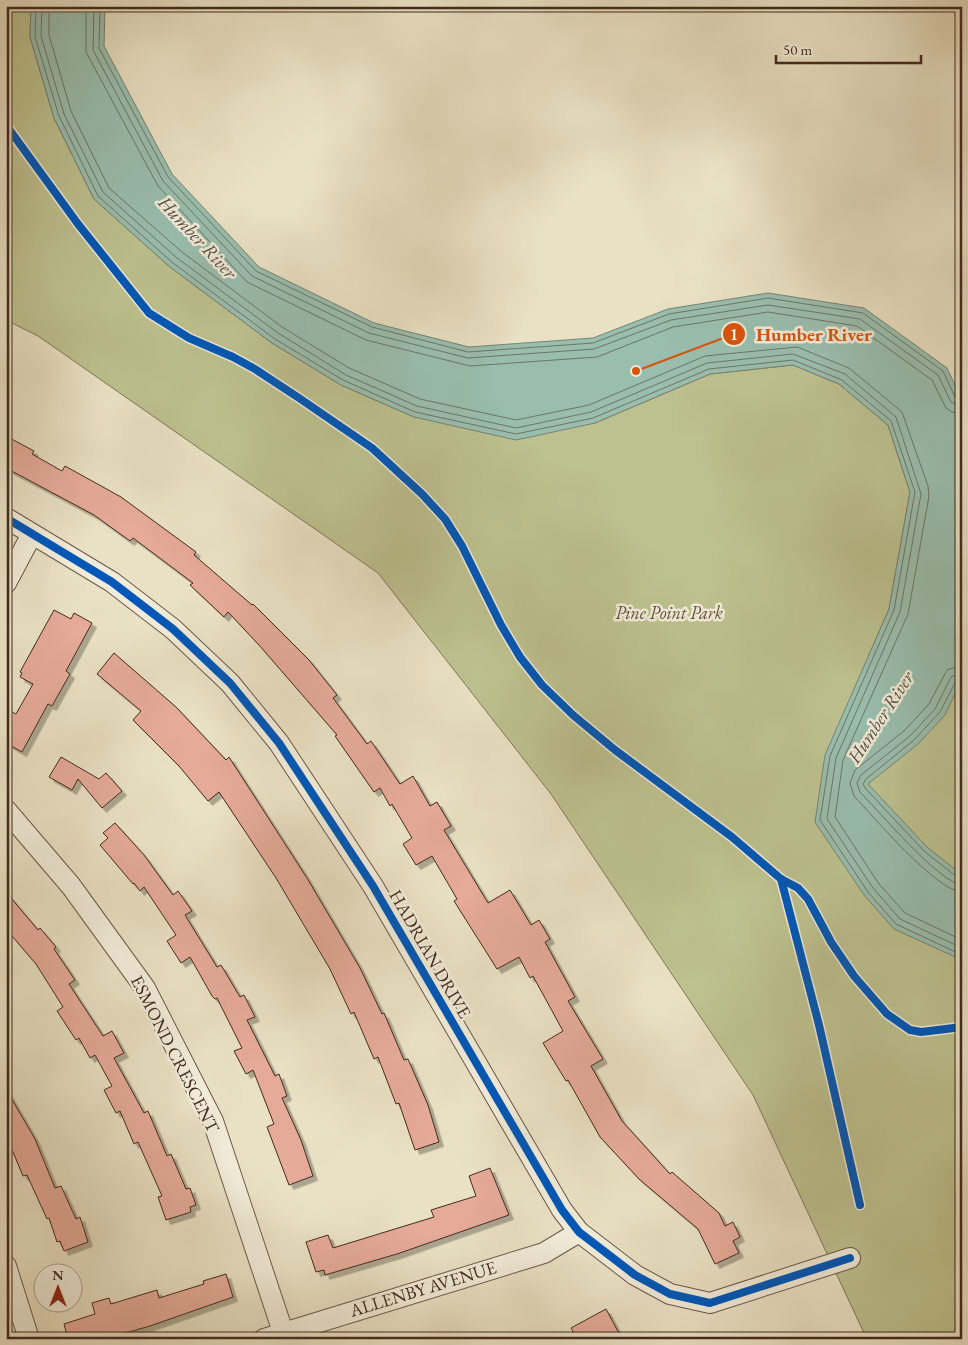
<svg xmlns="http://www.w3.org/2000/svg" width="968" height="1345" viewBox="0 0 968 1345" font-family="'EB Garamond',serif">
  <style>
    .green { fill: #bdc18f; stroke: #807657 }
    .water { fill: #99beae; stroke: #768375 }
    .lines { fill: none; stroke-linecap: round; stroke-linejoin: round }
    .shore { stroke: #6e7466; stroke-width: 1 }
    .building { fill: #e5aa98; stroke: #422a1f; filter: url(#shadow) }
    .minor-casing { stroke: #6c5848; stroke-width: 22 }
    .minor { stroke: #f1ecd9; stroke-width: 20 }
    .cycleway-casing { stroke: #f1ecd9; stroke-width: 11 }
    .cycleway { stroke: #0057b8; stroke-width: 8 }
    .labels { text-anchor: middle; stroke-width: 5; stroke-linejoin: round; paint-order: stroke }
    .park-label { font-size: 18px; font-style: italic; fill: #61503b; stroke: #f1ecd9 }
    .street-label { font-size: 18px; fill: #422a1f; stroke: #f1ecd9 }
    .water-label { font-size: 19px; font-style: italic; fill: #584f43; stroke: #f1ecd9 }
    .leader { fill: none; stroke: #d7540e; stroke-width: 2 }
    .callout-dot { fill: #d7540e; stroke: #f1ecd9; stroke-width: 2 }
    .mark-label { font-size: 15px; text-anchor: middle; font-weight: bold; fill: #fff }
    .callout-label { font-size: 19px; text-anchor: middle; font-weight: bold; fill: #d7540e; stroke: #f1ecd9; stroke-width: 5; stroke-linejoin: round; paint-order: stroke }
  </style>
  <defs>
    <filter id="shadow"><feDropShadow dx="4.5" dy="4.5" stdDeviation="0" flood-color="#0004"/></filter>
  </defs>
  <rect width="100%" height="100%" fill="#e9e1c4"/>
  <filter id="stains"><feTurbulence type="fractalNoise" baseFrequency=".004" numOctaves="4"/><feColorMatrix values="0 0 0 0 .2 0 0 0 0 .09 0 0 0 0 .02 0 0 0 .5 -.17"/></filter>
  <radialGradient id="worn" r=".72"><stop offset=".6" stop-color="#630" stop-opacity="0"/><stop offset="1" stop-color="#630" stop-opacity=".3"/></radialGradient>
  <polygon class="green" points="6,6 31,6 30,37 54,118 94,199 170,267 272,343 341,385 414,417 595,423 710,374 793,365 839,384 888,425 910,492 889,609 869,655 962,632 962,1339 837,1339 864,1333 753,1095 551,794 378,573 38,336 6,320"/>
  <polygon class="water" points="31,6 105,6 104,46 172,174 259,267 374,323 469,347 593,338 668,309 768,293 864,308 947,368 962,400 962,679 945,715 918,744 868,784 927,847 962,875 962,960 894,929 864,895 815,822 825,755 889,609 910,492 888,425 839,384 793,365 710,374 595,423 516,440 414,417 341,385 272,343 170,267 94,199 54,118 30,37"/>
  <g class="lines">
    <g class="shore">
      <polyline points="36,6 35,37 59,116 98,196 173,263 275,339 343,380 415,412 516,434 593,418 709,369 793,360 842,380 891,421 915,492 894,610 830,756 820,820 868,892 896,924 962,955"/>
      <polyline points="42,6 41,36 64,114 103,192 177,258 278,333 346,375 417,406 516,428 591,412 707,363 793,354 845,374 896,417 921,494 900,612 836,758 827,819 873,888 900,919 962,948"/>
      <polyline points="49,6 49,35 71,111 109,188 182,252 282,327 349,368 420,399 516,420 589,405 705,356 797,347 849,368 902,412 928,486 929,496 908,614 843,760 835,817 879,884 905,913 962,940"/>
      <polyline points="86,6 86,52 158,186 247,282 366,340 470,366 597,357 673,327 768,312 857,326 932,380 946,408 952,412 962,414"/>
      <polyline points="94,6 93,50 163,181 252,276 369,333 468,358 594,349 671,320 768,305 860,319 938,375 951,402 962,407"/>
      <polyline points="100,6 99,48 168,177 256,271 372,327 468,352 593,343 669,314 768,298 863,313 943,371 955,397 962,400"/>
      <path d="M962 665 947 670 929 704 905 730 855 770 850 783 854 796C874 817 936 891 962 892"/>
      <path d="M962 672 951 677 935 709 910 736 861 775 857 783 860 792C878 810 939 883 962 885"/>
      <polyline points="962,679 956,681 940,712 914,740 866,779 863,784 865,788 924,851 957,877 962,878"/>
    </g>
  </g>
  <g class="building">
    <polygon points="6,436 34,451 32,454 62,471 65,466 121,497 196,552 194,555 252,605 253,604 309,660 337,695 333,698 367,744 371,741 400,784 413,776 430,806 437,802 451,826 444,830 488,903 510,890 531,925 539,920 550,939 545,942 575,997 568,1001 603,1059 591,1066 622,1121 670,1174 672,1172 719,1213 725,1226 733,1222 740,1237 733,1241 739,1253 715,1264 698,1229 639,1179 600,1137 568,1080 566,1081 543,1043 563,1031 533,976 530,978 519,957 497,969 454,901 457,899 432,856 416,865 403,844 412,838 392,804 390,806 380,788 374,792 335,736 337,735 259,645 228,612 224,617 190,585 193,583 133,538 130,541 94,515 6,468"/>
    <polygon points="54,610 71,619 74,613 92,623 66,671 70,674 52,706 48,704 22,752 6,743 6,709 16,714 33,684 20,677 22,673 20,672"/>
    <polygon points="114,653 176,707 226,760 229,757 307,878 360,968 382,1014 384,1013 404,1060 408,1059 428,1105 439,1142 415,1150 399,1103 396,1104 378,1057 374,1059 354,1012 351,1014 330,969 276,878 219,792 208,801 179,766 133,720 141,711 97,674"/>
    <polygon points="61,757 99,779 106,773 122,791 102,808 78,779 72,790 49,777"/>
    <polygon points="115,823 144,855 173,895 178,891 192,911 185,915 217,967 221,965 240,997 244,995 255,1017 247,1020 275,1076 279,1074 287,1096 282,1098 301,1140 313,1176 289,1185 267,1127 274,1124 253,1070 246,1074 234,1051 242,1048 217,998 215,999 212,996 190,957 181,963 167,941 176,935 144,887 140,891 134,883 133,884 100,845 108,838 103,833"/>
    <polygon points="6,892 38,930 40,928 56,947 54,949 75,980 69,984 103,1036 112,1031 124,1053 114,1058 144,1113 148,1111 167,1156 171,1154 186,1189 190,1188 196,1205 190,1207 191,1212 166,1220 158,1197 162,1196 138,1142 134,1144 120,1111 116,1113 104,1090 112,1086 95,1055 90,1058 79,1038 76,1040 57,1011 63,1007 36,964 6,929"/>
    <polygon points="6,1089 35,1139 55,1188 61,1186 76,1219 80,1217 88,1242 64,1251 60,1241 57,1242 49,1218 47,1219 27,1175 23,1176 6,1135"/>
    <polygon points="490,1168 509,1215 397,1254 325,1275 324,1270 316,1272 306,1242 328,1235 333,1248 434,1217 431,1210 476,1196 469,1176"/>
    <polygon points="226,1274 233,1297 150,1326 115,1336 115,1339 68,1339 64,1324 95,1314 92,1303 109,1298 111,1304 157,1290 159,1298 204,1284 203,1281"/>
    <polygon points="606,1309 622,1339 577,1339 571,1328"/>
  </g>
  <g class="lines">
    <g class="minor-casing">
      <g id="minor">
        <polyline points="6,518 112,582 173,629 230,683 279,743 373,886 562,1210 579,1232 635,1275 670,1294 710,1303 850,1258"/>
        <polyline points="6,583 32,534"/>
        <polyline points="6,810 71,886 145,988 213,1121 283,1332"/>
        <polyline points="6,1266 29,1339"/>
        <polyline points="264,1339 544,1253 579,1232"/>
      </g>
    </g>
    <use href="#minor" class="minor"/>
    <g class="cycleway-casing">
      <g id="cycleway">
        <polyline points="6,125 78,224 149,313 189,338 233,357 255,369 299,398 372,448 422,494 445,519 462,546 501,625 520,657 542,685 573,715 615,750 732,837 781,879 798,888 808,899 831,942 854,976 887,1014 910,1030 921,1032 962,1027"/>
        <polyline points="6,518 112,582 173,629 230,683 279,743 373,886 562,1210 579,1232 635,1275 670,1294 710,1303 850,1258"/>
        <polyline points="781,879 819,1025 860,1205"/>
      </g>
    </g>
    <use href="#cycleway" class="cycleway"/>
  </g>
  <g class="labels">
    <g class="park-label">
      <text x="669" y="619">Pine Point Park</text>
    </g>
    <g class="street-label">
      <text transform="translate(430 954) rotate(60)" y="6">HADRIAN DRIVE</text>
      <text transform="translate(175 1054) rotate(63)" y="6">ESMOND CRESCENT</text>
      <text transform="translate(423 1289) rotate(-17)" y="6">ALLENBY AVENUE</text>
    </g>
    <g class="water-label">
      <text transform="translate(198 237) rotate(47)" y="7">Humber River</text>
      <text transform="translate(880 717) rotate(-57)" y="7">Humber River</text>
    </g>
  </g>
  <path class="leader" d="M636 371L734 334"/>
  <g class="callout-dot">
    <circle cx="636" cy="371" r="5"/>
    <circle cx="734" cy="334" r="12"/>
  </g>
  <g class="mark-label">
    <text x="734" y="340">1</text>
  </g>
  <g class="callout-label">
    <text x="814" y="341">Humber River</text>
  </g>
  <rect width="968" height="1345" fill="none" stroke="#e9e1c4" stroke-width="25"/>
  <rect x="8" y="8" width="953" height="1330" fill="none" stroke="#422a1f" stroke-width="2.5"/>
  <rect x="12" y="12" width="943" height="1320" fill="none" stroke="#422a1f"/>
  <g transform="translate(58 1288)"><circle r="24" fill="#f1ecd9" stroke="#ab9e8f"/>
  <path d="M0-4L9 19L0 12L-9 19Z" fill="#8f2418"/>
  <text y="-8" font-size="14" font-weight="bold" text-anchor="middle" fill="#422a1f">N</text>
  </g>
  <path d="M776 55v8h145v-8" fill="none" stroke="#422a1f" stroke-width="2.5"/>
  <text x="783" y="55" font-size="15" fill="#422a1f" stroke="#f1ecd9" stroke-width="4" paint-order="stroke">50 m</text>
  <rect width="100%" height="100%" filter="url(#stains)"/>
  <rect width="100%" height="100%" fill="url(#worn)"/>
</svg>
